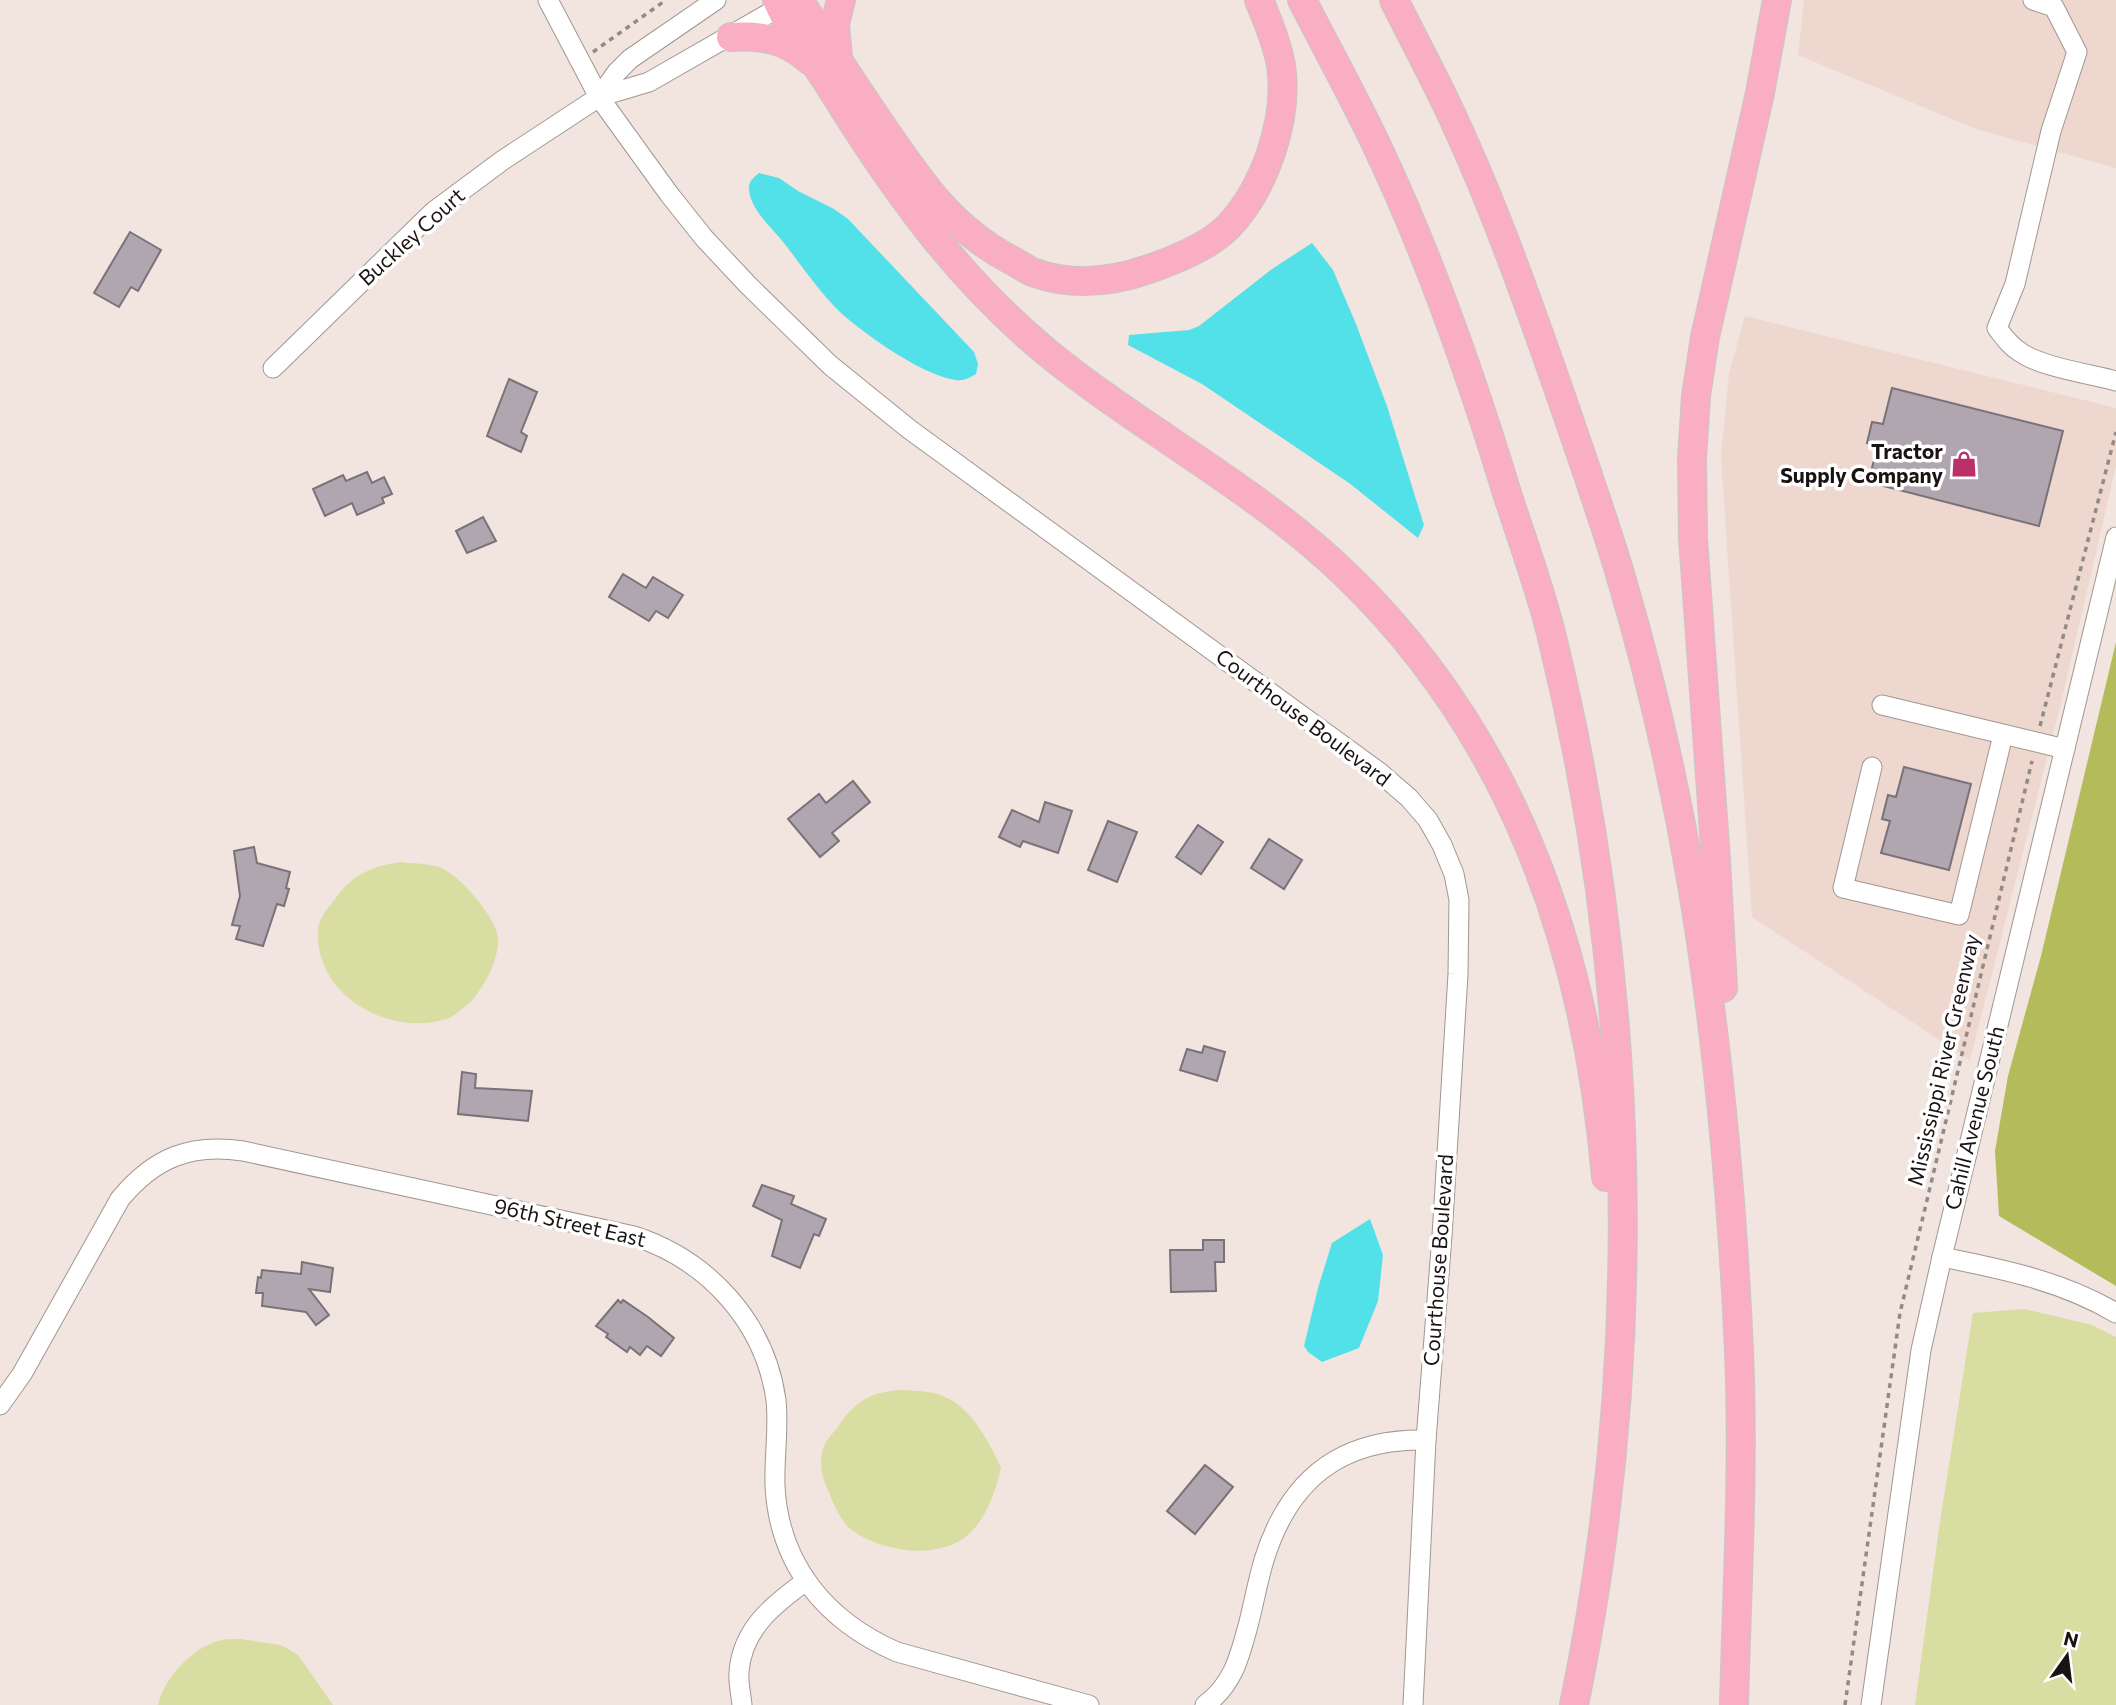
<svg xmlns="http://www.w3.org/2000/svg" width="2116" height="1705" viewBox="0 0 2116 1705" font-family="Commissioner,sans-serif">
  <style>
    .built { fill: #edd7ce }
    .green { fill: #d8dda2 }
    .forest { fill: #b4bb5a }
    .water { fill: #52e1e9 }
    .building { fill: #b0a6af; stroke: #7a7179; stroke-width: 2 }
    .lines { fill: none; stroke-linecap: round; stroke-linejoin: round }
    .minor-casing { stroke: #a29691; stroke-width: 21 }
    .highway-casing { stroke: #c8c7c6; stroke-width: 30 }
    .path { stroke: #938986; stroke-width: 3.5; stroke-dasharray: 5 5; stroke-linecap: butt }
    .minor { stroke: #fff; stroke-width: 19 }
    .highway { stroke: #f9aec4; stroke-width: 28 }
    .labels { text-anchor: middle; stroke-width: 7; stroke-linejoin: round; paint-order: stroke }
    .street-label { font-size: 21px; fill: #191413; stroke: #fff }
    .poi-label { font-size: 21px; font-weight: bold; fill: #191413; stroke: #fff; text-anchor: end }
  </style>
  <rect width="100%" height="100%" fill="#f2e4df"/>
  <g class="built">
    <polygon points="1804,0 2116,0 2116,168 1976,129 1798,55"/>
    <polygon points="1745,316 2116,408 2116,466 2060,707 1970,1060 1752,917 1721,457 1729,374"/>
  </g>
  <g class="green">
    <path d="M401 862C414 864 432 863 443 869 462 878 491 913 497 933 503 953 483 991 468 1004 461 1009 454 1017 446 1019 389 1037 315 996 318 931 318 919 328 908 335 899 352 874 373 866 401 862Z"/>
    <polygon points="2025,1309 2092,1325 2116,1337 2116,1705 1915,1705 1939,1528 1973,1313"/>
    <path d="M904 1390C916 1391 931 1391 943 1396 970 1406 990 1443 1001 1468 996 1491 986 1518 969 1534 939 1561 883 1552 853 1531 840 1521 834 1505 828 1490 822 1477 819 1464 823 1449 825 1441 833 1433 838 1427 855 1400 873 1391 904 1390Z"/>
    <path d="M241 1639 281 1645 298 1655 333 1705H158C164 1678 191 1649 218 1641 225 1639 233 1639 241 1639Z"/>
  </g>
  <polygon class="forest" points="2116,642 2116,1286 1999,1216 1995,1151 2008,1076 2041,956"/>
  <g class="water">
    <path d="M759 173 779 178 798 191 834 209 848 219 974 352 978 364 976 374C969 378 964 381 956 380 922 375 867 336 841 313 820 293 802 266 784 243 772 228 751 210 749 190 748 182 753 178 759 173Z"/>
    <polygon points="1312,243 1333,270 1356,324 1387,406 1424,525 1418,538 1349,483 1202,384 1128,345 1129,335 1189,330 1199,326 1272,269"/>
    <polygon points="1370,1219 1383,1255 1378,1301 1359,1348 1322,1362 1308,1352 1304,1346 1318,1288 1332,1243"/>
  </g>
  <g class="building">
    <polygon points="130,232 161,250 138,291 131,287 119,307 94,293"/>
    <polygon points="509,379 537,392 521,432 527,436 521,452 487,436"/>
    <polygon points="1892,388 2063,431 2039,526 1868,482 1878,446 1867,443 1872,422 1883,424"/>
    <polygon points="367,472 372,483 384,477 392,494 382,498 384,503 357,515 352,503 325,516 313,489 343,475 346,481"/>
    <polygon points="483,517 496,541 467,553 456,531"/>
    <polygon points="623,574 646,588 653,577 683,595 668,618 656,611 649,621 609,597"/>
    <polygon points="1904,767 1971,784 1949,870 1881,853 1890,821 1882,819 1888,795 1896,797"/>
    <polygon points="853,781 870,802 832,833 839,841 820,857 788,819 819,794 826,803"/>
    <polygon points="1045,802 1072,811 1058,853 1023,841 1020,847 999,837 1012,810 1039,822"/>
    <polygon points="1108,821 1137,832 1117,882 1088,870"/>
    <polygon points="1198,825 1223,842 1201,874 1176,857"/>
    <polygon points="1269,839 1302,860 1284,889 1251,868"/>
    <polygon points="254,847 257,863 290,872 286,888 289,889 284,906 277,904 263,946 236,939 240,926 232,925 240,896 234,851"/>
    <polygon points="1204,1046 1225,1052 1217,1081 1180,1070 1187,1049 1202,1053"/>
    <polygon points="462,1072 476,1074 475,1088 532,1091 528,1121 458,1114"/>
    <polygon points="762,1185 794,1196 791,1204 826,1219 819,1236 814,1234 800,1268 772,1256 782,1220 753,1206"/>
    <polygon points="1203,1240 1224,1240 1224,1262 1215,1262 1216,1291 1171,1292 1170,1250 1203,1250"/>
    <polygon points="302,1262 333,1268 330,1292 309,1289 329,1315 316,1325 306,1312 262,1306 263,1293 256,1293 258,1277 261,1278 262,1270 301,1274"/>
    <polygon points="618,1300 621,1303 623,1300 648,1317 674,1338 661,1356 647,1346 640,1355 630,1347 627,1352 606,1337 608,1334 596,1326"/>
    <polygon points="1205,1465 1233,1487 1195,1534 1167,1511"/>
  </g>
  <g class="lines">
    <g class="minor-casing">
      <g id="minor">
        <polyline points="548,0 599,97 669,194 704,238 748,285 830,365 909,429 1379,772 1409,798 1428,820 1442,845 1454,874 1459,900 1458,974 1442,1236 1426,1440 1413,1705"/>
        <path d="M2033 0 2054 7 2077 52 2051 131 2015 284 1997 328C2004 337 2010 346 2020 352 2041 367 2090 374 2116 381"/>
        <polyline points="599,97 617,72 630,59 716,0"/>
        <polyline points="273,368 433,212 503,160 599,97 649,82 780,7"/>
        <polyline points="1882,705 2065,749"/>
        <polyline points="1872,767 1843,888 1959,915 2003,735"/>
        <path d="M1942 1257C2002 1269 2062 1281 2116 1313"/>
        <path d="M0 1405 22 1374 120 1199C154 1158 190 1143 243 1151L634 1236C708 1260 765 1322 776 1400 779 1429 774 1457 775 1486 779 1565 826 1621 897 1652L1089 1705"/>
        <path d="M742 1705C741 1694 738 1682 739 1672 742 1629 774 1604 806 1581"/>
        <path d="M1205 1705C1234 1684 1240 1655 1249 1622 1254 1602 1258 1580 1264 1560 1289 1479 1341 1438 1426 1440"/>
        <polyline points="1871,1705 1921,1350 1942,1257 2116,537"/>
      </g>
    </g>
    <g class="highway-casing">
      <g id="highway">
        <path d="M777 0C790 30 810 56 828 83 890 184 956 278 1049 354 1144 431 1255 488 1344 573 1513 735 1586 947 1606 1177"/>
        <path d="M799 0C827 43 854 86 884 129 921 183 952 229 1011 260 1019 264 1027 270 1035 273 1072 286 1112 282 1149 269 1175 260 1208 247 1228 227 1265 188 1289 119 1281 65 1277 43 1268 21 1259 0"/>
        <path d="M1302 0C1326 47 1352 94 1375 142 1428 253 1470 372 1506 490 1521 537 1539 585 1551 633 1637 983 1647 1352 1574 1705"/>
        <path d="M1394 0C1411 34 1429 68 1446 103 1489 193 1523 288 1556 382 1577 443 1599 505 1618 567 1649 671 1674 778 1692 885 1718 1039 1732 1196 1739 1351 1744 1469 1737 1587 1734 1705"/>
        <path d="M731 37C762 35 785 39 809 60"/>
        <polyline points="838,58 835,24 841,0"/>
        <polyline points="1723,988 1716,860 1693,538 1692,459 1696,396 1705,337 1760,93 1777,0"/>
      </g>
    </g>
    <g class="path">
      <polyline points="593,52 666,0"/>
      <polyline points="2040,726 2116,432"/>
      <polyline points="1845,1705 1900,1313 2032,761"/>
    </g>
    <use href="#minor" class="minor"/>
    <use href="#highway" class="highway"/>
  </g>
  <defs>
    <g id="shop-bare" transform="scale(2.1)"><path d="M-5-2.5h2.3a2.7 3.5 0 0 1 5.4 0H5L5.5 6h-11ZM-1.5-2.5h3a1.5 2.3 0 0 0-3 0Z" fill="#bb3069" stroke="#fff" stroke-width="2.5" paint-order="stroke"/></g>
  </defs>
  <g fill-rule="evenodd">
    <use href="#shop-bare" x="1964" y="464"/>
  </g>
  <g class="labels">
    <g class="street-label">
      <text transform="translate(412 237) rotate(-42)" y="7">Buckley Court</text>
      <text transform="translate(1303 718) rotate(37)" y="7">Courthouse Boulevard</text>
      <text transform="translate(1944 1060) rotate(-77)" y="7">Mississippi River Greenway</text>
      <text transform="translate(1975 1118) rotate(-76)" y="7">Cahill Avenue South</text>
      <text transform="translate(570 1223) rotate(13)" y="7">96th Street East</text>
      <text transform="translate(1439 1260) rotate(-86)" y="7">Courthouse Boulevard</text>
    </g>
    <g class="poi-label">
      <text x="1943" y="459">Tractor<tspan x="1943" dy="24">Supply Company</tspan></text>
    </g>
  </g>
  <g transform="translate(2067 1656) rotate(14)" stroke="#ffffff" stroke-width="5" paint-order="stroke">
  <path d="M0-5L12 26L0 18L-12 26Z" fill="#191413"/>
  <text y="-10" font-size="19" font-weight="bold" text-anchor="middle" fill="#191413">N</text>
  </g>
</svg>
